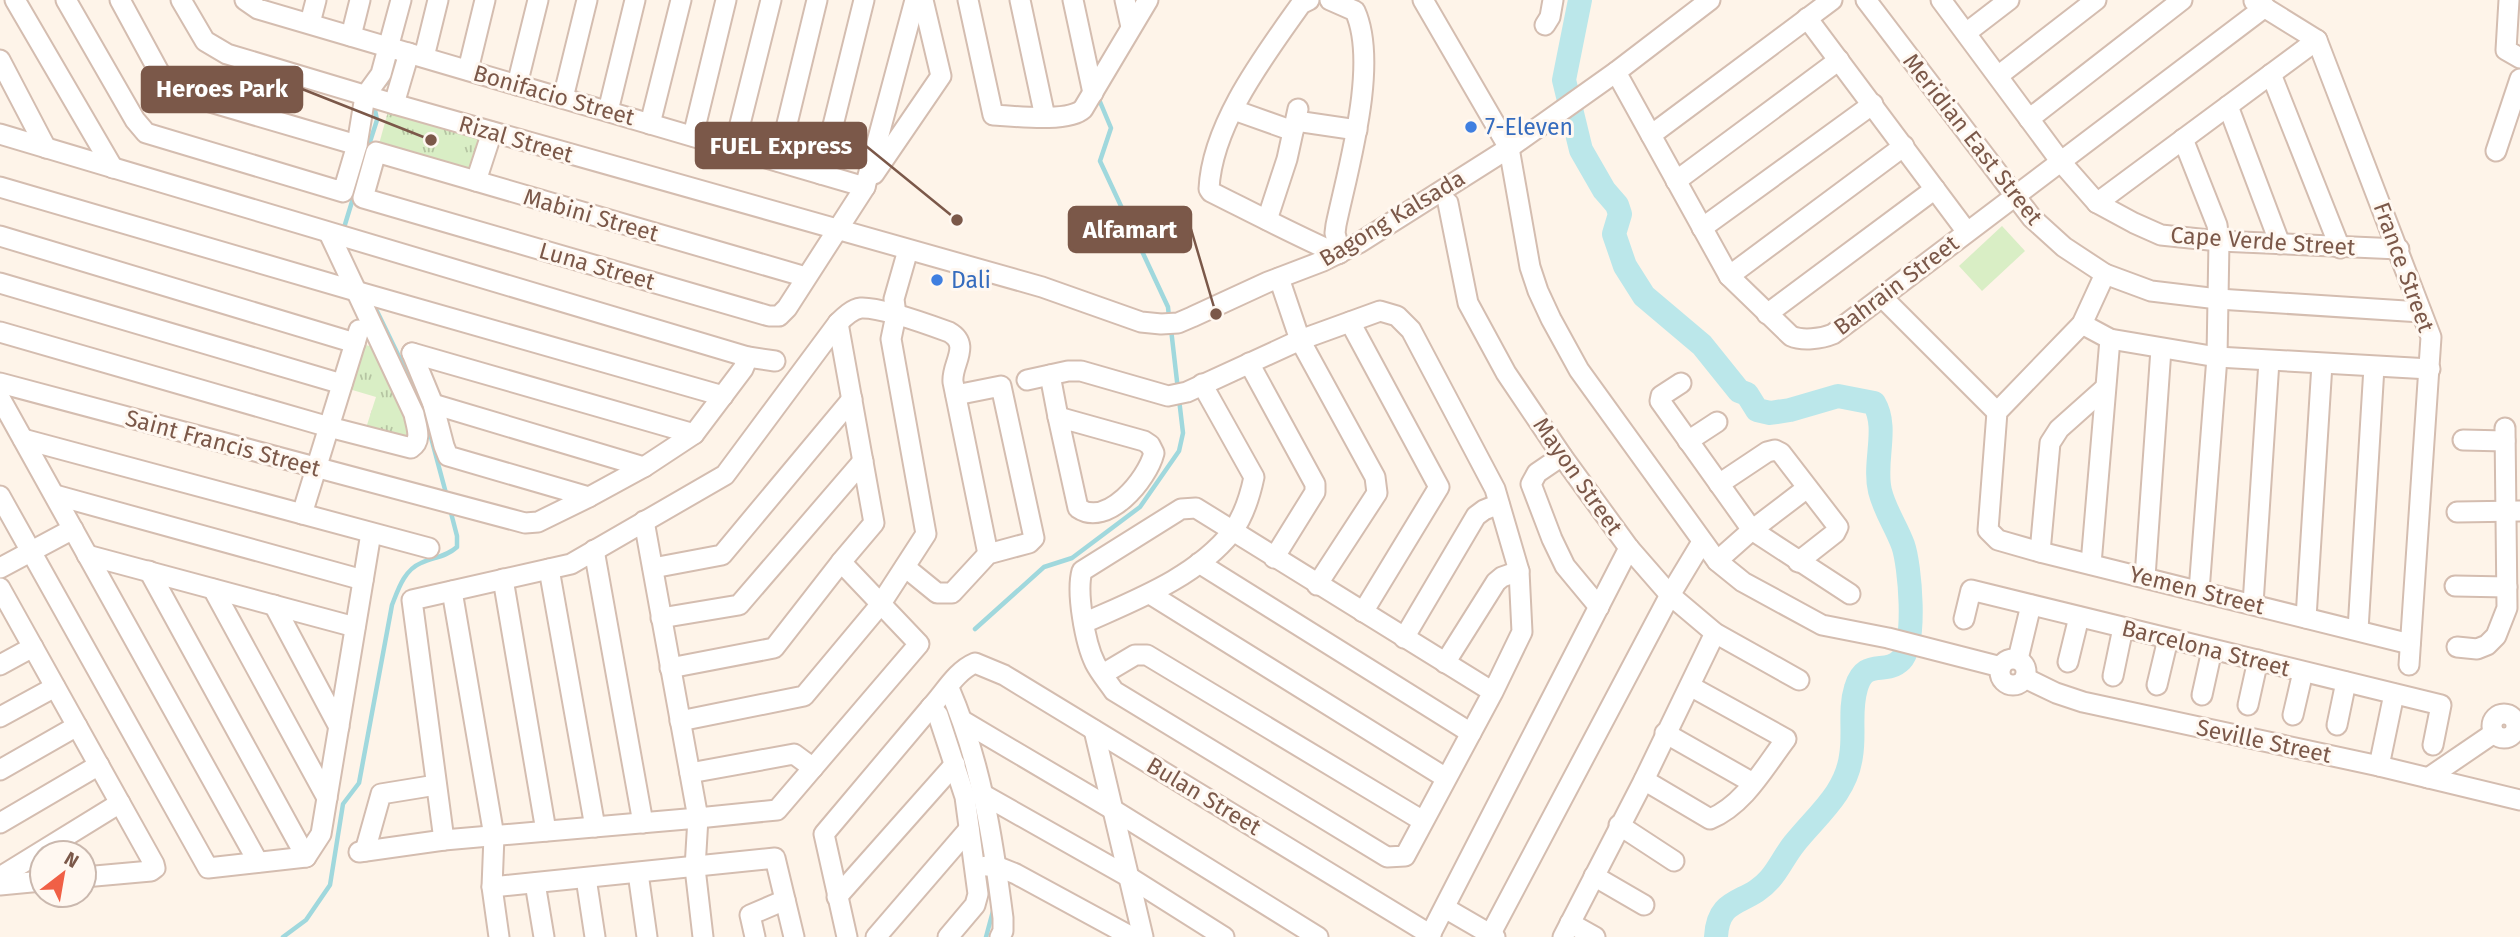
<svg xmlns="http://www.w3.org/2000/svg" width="2520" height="937" viewBox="0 0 2520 937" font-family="'Fira Sans',sans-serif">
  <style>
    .grass { fill: url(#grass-tufts) }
    .pitch { fill: #d9eec5 }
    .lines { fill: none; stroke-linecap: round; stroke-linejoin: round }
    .stream { stroke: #a0d8dd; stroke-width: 4.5 }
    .river { stroke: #bbe7ea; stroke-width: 24 }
    .minor-casing { stroke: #d4bdb0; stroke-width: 23 }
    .minor { stroke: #fff; stroke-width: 19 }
    .shop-dot { fill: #3f7fe0; stroke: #fff8f1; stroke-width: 2.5 }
    .labels { text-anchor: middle; stroke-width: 6; stroke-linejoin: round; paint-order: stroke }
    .street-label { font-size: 23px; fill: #7b5849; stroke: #fff8f1 }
    .shop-label { font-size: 23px; fill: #366cbe; stroke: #fff8f1; text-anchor: start }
    .leader { fill: none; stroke: #7b5849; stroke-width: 2.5 }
    .callout-dot { fill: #7b5849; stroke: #fff8f1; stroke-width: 2.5 }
    .callout { fill: #7b5849; stroke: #7b5849; stroke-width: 2.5 }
    .callout-label { font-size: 24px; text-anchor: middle; font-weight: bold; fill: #fff }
  </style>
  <defs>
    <pattern id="grass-tufts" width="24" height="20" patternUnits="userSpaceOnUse" patternTransform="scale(1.75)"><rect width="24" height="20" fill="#d9eec5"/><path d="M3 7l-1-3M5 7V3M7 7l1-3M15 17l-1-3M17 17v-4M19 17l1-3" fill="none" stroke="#b5c4a2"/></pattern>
  </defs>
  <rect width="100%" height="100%" fill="#fef4e9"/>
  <g class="grass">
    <polygon points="389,108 482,136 471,173 379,144"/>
    <polygon points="365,345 370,346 376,352 410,420 409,437 403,439 366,428 376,397 349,389 360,349"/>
  </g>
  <polygon class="pitch" points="2002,226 2025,251 1982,291 1959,266"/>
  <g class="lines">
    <g class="stream">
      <polyline points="384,85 390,80 396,55"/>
      <polyline points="1098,97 1111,128 1100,161 1168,307 1169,317"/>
      <polyline points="367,151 377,120 374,105"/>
      <polyline points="343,231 358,182"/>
      <polyline points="373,303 422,404 447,497"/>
      <polyline points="1171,329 1178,390"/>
      <polyline points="975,629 1044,567 1072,558 1140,507 1179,451 1183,433 1179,399"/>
      <polyline points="944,704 965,762"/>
      <path d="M283 937 306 920 330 885 343 804 359 783 392 605C398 590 404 570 421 563 434 557 446 557 457 547V536L450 509"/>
      <polyline points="986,937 993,911"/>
    </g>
    <path class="river" d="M1580 0 1564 80 1581 150 1604 190 1617 205 1620 214 1614 234 1625 266 1644 296 1702 345 1739 391 1747 394 1757 410 1770 413 1790 410 1838 396 1874 403C1889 428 1873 462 1880 491 1885 511 1896 526 1903 545 1910 565 1917 644 1901 660 1885 676 1865 657 1856 688 1849 710 1855 734 1851 756 1846 794 1816 816 1794 844 1785 855 1779 869 1770 879 1747 906 1718 895 1716 937"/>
    <g class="minor-casing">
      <g id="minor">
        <polyline points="15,0 113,168"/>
        <polyline points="66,0 135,120 146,133 343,192 357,145 365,96 381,74 401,0"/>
        <polyline points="120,0 164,81 176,92 357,145"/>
        <polyline points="181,0 205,41 227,54 394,104 1042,287 1141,322 1161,324 1178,323 1192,317 1268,282 1323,261 1359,243 1509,148 1616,72 1710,0"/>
        <polyline points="245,0 258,9 865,187"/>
        <path d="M968 0 993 115C1013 116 1068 123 1083 109L1148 0"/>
        <polyline points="1020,0 1045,117"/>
        <polyline points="1073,0 1093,93"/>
        <polyline points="1125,0 1131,27"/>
        <path d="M1309 0 1301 4C1265 55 1212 124 1209 189L1211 192C1253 213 1295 235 1338 254"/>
        <path d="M1330 0 1355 11C1379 64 1348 168 1336 225L1335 233 1340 253"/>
        <polyline points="1423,0 1509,148 1530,267 1538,291 1551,319 1579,370 1717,561 1743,582 1822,625 1888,638 2001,667"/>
        <polyline points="1866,0 2032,218 2064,247 2105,274 2151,291 2218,299 2421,312"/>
        <polyline points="1941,0 2061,162 2097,203 2134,223 2161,235 2219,241 2399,249"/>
        <polyline points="2509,0 2506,50 2520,58"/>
        <polyline points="2254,1 2317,40 2431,337 2409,665"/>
        <polyline points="1807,18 1967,232"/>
        <polyline points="310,23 316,0"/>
        <polyline points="1545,25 1550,17 1553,0"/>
        <polyline points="1966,33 2009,0"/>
        <polyline points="351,36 360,0"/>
        <polyline points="424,57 438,0"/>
        <polyline points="0,60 46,148"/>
        <polyline points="468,70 485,0"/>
        <path d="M1616 72 1729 276 1791 336C1802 341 1821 339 1833 334L2265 7"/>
        <polyline points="2271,74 2340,248"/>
        <polyline points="1998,76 2096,0"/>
        <polyline points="517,85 538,0"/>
        <polyline points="563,98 587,0"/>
        <polyline points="394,104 409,53"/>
        <polyline points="2228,106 2280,244"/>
        <polyline points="1234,110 1293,131"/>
        <polyline points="608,111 635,0"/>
        <polyline points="2029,119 2182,0"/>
        <polyline points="1296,121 1357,130"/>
        <polyline points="650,124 681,0"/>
        <polyline points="0,134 748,357 775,361"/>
        <polyline points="1651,135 1832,0"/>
        <polyline points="693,136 726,0"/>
        <polyline points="2183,139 2217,225 2219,241 2217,357 2199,591"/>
        <polyline points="734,148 771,0"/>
        <polyline points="2496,151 2520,79"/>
        <polyline points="778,161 817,0"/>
        <polyline points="821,174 864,0"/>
        <polyline points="874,174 941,76 923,0"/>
        <polyline points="476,181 492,132"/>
        <polyline points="1676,181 1839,60"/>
        <polyline points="0,187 359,292 723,396"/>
        <polyline points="1448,203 1468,303 1506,373 1562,456 1629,548 1670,595 1715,633 1799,680"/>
        <polyline points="2097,203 2317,40"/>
        <polyline points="1267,220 1287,159 1298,109"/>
        <polyline points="1702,228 1873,104"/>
        <polyline points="0,236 355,343"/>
        <polyline points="2105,274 2082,324 1997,412 1988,530 1998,540 2040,552 2410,644"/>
        <polyline points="1729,276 1904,146"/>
        <polyline points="806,277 376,152 363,198 769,316 779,316 787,308 865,187 915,0"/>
        <polyline points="1279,278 1300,340 1375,477 1377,493 1317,585"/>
        <polyline points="0,283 342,384"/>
        <polyline points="1882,297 1997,412"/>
        <polyline points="1767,314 1935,189"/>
        <polyline points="1350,322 1439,487 1363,612"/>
        <polyline points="2082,324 2110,339 2217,357 2430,369"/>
        <path d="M0 332 329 427 411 448C423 440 416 426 414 414L329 233"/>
        <polyline points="412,353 694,434"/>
        <polyline points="412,353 433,404 444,446 448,456 589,497"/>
        <polyline points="1249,363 1315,484 1315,492 1274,558"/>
        <polyline points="1050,375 1058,417"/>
        <path d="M1027 380 1068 371H1081L1168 396 1187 392 1300 340 1380 311 1397 316 1411 330 1495 489 1519 571 1522 632 1493 692 1405 856 1387 857 1114 691C1108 682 1100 673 1095 663 1085 643 1076 592 1082 571L1181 509 1196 508 1493 692"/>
        <polyline points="0,383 525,523 538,522 589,497 644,467 694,434 743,369 748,357"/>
        <polyline points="1681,383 1661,396 1660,401 1752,530 1850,594"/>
        <polyline points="0,398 258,862"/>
        <polyline points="433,404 644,467"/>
        <path d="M1058 417 1144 441 1150 445 1154 453C1147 480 1107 528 1078 508Z"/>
        <polyline points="23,439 429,548"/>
        <polyline points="2463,440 2505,441"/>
        <polyline points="1688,441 1717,422"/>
        <polyline points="1562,456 1537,473 1531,484 1552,539 1565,566 1599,607"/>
        <polyline points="1719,484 1767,452 1775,450 1781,453 1838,527 1835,533 1798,562"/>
        <polyline points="55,495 363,580"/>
        <polyline points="0,496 208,868 306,857 321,834 371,533"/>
        <polyline points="2457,512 2520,511"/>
        <polyline points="302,514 359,330"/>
        <polyline points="644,521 698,818 777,810 919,644 841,562"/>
        <polyline points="594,550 643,823"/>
        <polyline points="2040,552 2050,443 2059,429 2105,388"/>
        <polyline points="87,555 355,627"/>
        <polyline points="1717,561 1752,530 1807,488"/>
        <polyline points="1199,563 1471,733"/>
        <polyline points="2091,564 2110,339"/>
        <polyline points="905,567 937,593 952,593 988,554 1029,543 1034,538 1001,386 956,395"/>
        <polyline points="0,568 73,529"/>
        <polyline points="653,568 722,555 852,399"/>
        <polyline points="549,569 595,827"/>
        <polyline points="149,571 306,857"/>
        <polyline points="2145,577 2161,349"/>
        <polyline points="503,579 546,831"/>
        <polyline points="2455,586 2507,587"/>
        <polyline points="0,588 154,864 155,868 151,871 84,877"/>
        <polyline points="213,589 327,798"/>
        <polyline points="452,591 494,836 492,887 775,858 794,937"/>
        <polyline points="1150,594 1446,778"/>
        <polyline points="2253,604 2269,361"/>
        <polyline points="274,605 339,727"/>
        <polyline points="661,618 739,605 863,461"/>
        <polyline points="2306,618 2322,364"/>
        <polyline points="1964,619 1971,590 2441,705 2433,745"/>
        <path d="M1084 623C1135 600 1195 578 1232 532 1244 516 1250 496 1254 477L1202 384"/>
        <polyline points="2358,630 2374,367"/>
        <polyline points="1404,638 1476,516 1484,510 1499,504"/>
        <polyline points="2457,647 2477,649 2487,645 2496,636 2507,608 2505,428"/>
        <circle cx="2013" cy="672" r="13"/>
        <polyline points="2018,659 2031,605"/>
        <polyline points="2068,662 2079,617"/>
        <polyline points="1445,663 1496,582 1502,577 1519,571"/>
        <polyline points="0,665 33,647"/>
        <polyline points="670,668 774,648 841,562 874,523 838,323"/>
        <polyline points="1103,674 1135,655 1147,655 1423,821"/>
        <polyline points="2113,676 2123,628"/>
        <polyline points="2025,678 2056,693 2083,702 2379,766 2520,800"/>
        <polyline points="2157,685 2168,639"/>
        <path d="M949 688C981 762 993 839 1003 918V931L1000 937"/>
        <polyline points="2202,695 2212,650"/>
        <polyline points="2248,705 2258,660"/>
        <polyline points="931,707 938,715 965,797 978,894 975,905 948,937"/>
        <circle cx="2504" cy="726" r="12"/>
        <polyline points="2293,715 2303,672"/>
        <polyline points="0,717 55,687"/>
        <polyline points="680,721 804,696 880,605 926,534 891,339 896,315 894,299 908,250"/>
        <polyline points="963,721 1112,809 1318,937"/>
        <polyline points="2337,725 2346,682"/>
        <polyline points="1094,730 1143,937"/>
        <polyline points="1665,733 1753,783"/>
        <polyline points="2379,766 2394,694"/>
        <polyline points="0,770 77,726"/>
        <polyline points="690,773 794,754 813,768"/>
        <polyline points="2428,778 2494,733"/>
        <path d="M1644 780 1710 819C1744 805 1764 768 1786 739L1690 686"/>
        <polyline points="984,795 1129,877 1224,937"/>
        <polyline points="0,823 99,765"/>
        <polyline points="1619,825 1674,861"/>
        <path d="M444 840 412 600 571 564 725 475 838 323C844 317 852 309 861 308 881 307 930 325 949 332 972 345 951 364 953 382L988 554"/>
        <polyline points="365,851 381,794 436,785"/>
        <polyline points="359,852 444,840 698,818 695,868 703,937"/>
        <polyline points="986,866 996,866 1016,874 1132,937"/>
        <polyline points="638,873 647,937"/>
        <polyline points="1594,876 1644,905"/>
        <polyline points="0,877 120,803"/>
        <polyline points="586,878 595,937"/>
        <polyline points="535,883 544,937"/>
        <polyline points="0,885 42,881"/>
        <polyline points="492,887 499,937"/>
        <polyline points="837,897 955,764"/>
        <polyline points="1445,908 1495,937"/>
        <polyline points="1570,923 1595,937"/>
        <polyline points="755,937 750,915 785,900"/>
        <path d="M847 937 824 834 931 707C945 692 956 671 975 663L1004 675 1431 935"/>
        <polyline points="876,937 969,829"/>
        <polyline points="1429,937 1629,548"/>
        <polyline points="1489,937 1670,595 1702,542"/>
        <polyline points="1563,937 1644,780 1715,633"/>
      </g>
    </g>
    <use href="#minor" class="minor"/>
  </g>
  <g class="shop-dot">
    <circle cx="1471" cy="127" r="7"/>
    <circle cx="937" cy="280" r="7"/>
  </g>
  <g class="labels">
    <g class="street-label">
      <text transform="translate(554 95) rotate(16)" y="8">Bonifacio Street</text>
      <text transform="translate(516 139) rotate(16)" y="8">Rizal Street</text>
      <text transform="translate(1973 139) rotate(52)" y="8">Meridian East Street</text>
      <text transform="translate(591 215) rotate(16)" y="8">Mabini Street</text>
      <text transform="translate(1392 218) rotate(-31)" y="8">Bagong Kalsada</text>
      <text transform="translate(2263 241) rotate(4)" y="8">Cape Verde Street</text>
      <text transform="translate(597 266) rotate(16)" y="8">Luna Street</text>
      <text transform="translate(2404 267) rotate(70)" y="8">France Street</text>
      <text transform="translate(1896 285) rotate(-37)" y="8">Bahrain Street</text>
      <text transform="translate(223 443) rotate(15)" y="8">Saint Francis Street</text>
      <text transform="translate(1578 476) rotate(55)" y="8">Mayon Street</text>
      <text transform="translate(2197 590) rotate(14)" y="8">Yemen Street</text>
      <text transform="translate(2206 648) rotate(14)" y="8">Barcelona Street</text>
      <text transform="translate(2264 741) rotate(12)" y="8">Seville Street</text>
      <text transform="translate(1204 796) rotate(31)" y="8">Bulan Street</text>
    </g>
    <g class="shop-label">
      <text x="1485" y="135">7-Eleven</text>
      <text x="951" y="288">Dali</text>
    </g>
  </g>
  <path class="leader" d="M431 140L302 89M957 220L866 146M1216 314L1191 229"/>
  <g class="callout-dot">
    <circle cx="431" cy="140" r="7"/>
    <circle cx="957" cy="220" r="7"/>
    <circle cx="1216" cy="314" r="7"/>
  </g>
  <g class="callout">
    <rect x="142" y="67" width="160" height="45" rx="7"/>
    <rect x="696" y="123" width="170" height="45" rx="7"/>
    <rect x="1069" y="207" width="122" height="45" rx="7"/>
  </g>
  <g class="callout-label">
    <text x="222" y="97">Heroes Park</text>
    <text x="781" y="154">FUEL Express</text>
    <text x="1130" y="238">Alfamart</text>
  </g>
  <g transform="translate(63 874) rotate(31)"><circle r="33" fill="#fff8f1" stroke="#cab8ae" stroke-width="2"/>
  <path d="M0-5L12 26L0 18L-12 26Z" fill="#f06046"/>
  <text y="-10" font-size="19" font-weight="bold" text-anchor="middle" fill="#7b5849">N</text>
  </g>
</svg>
